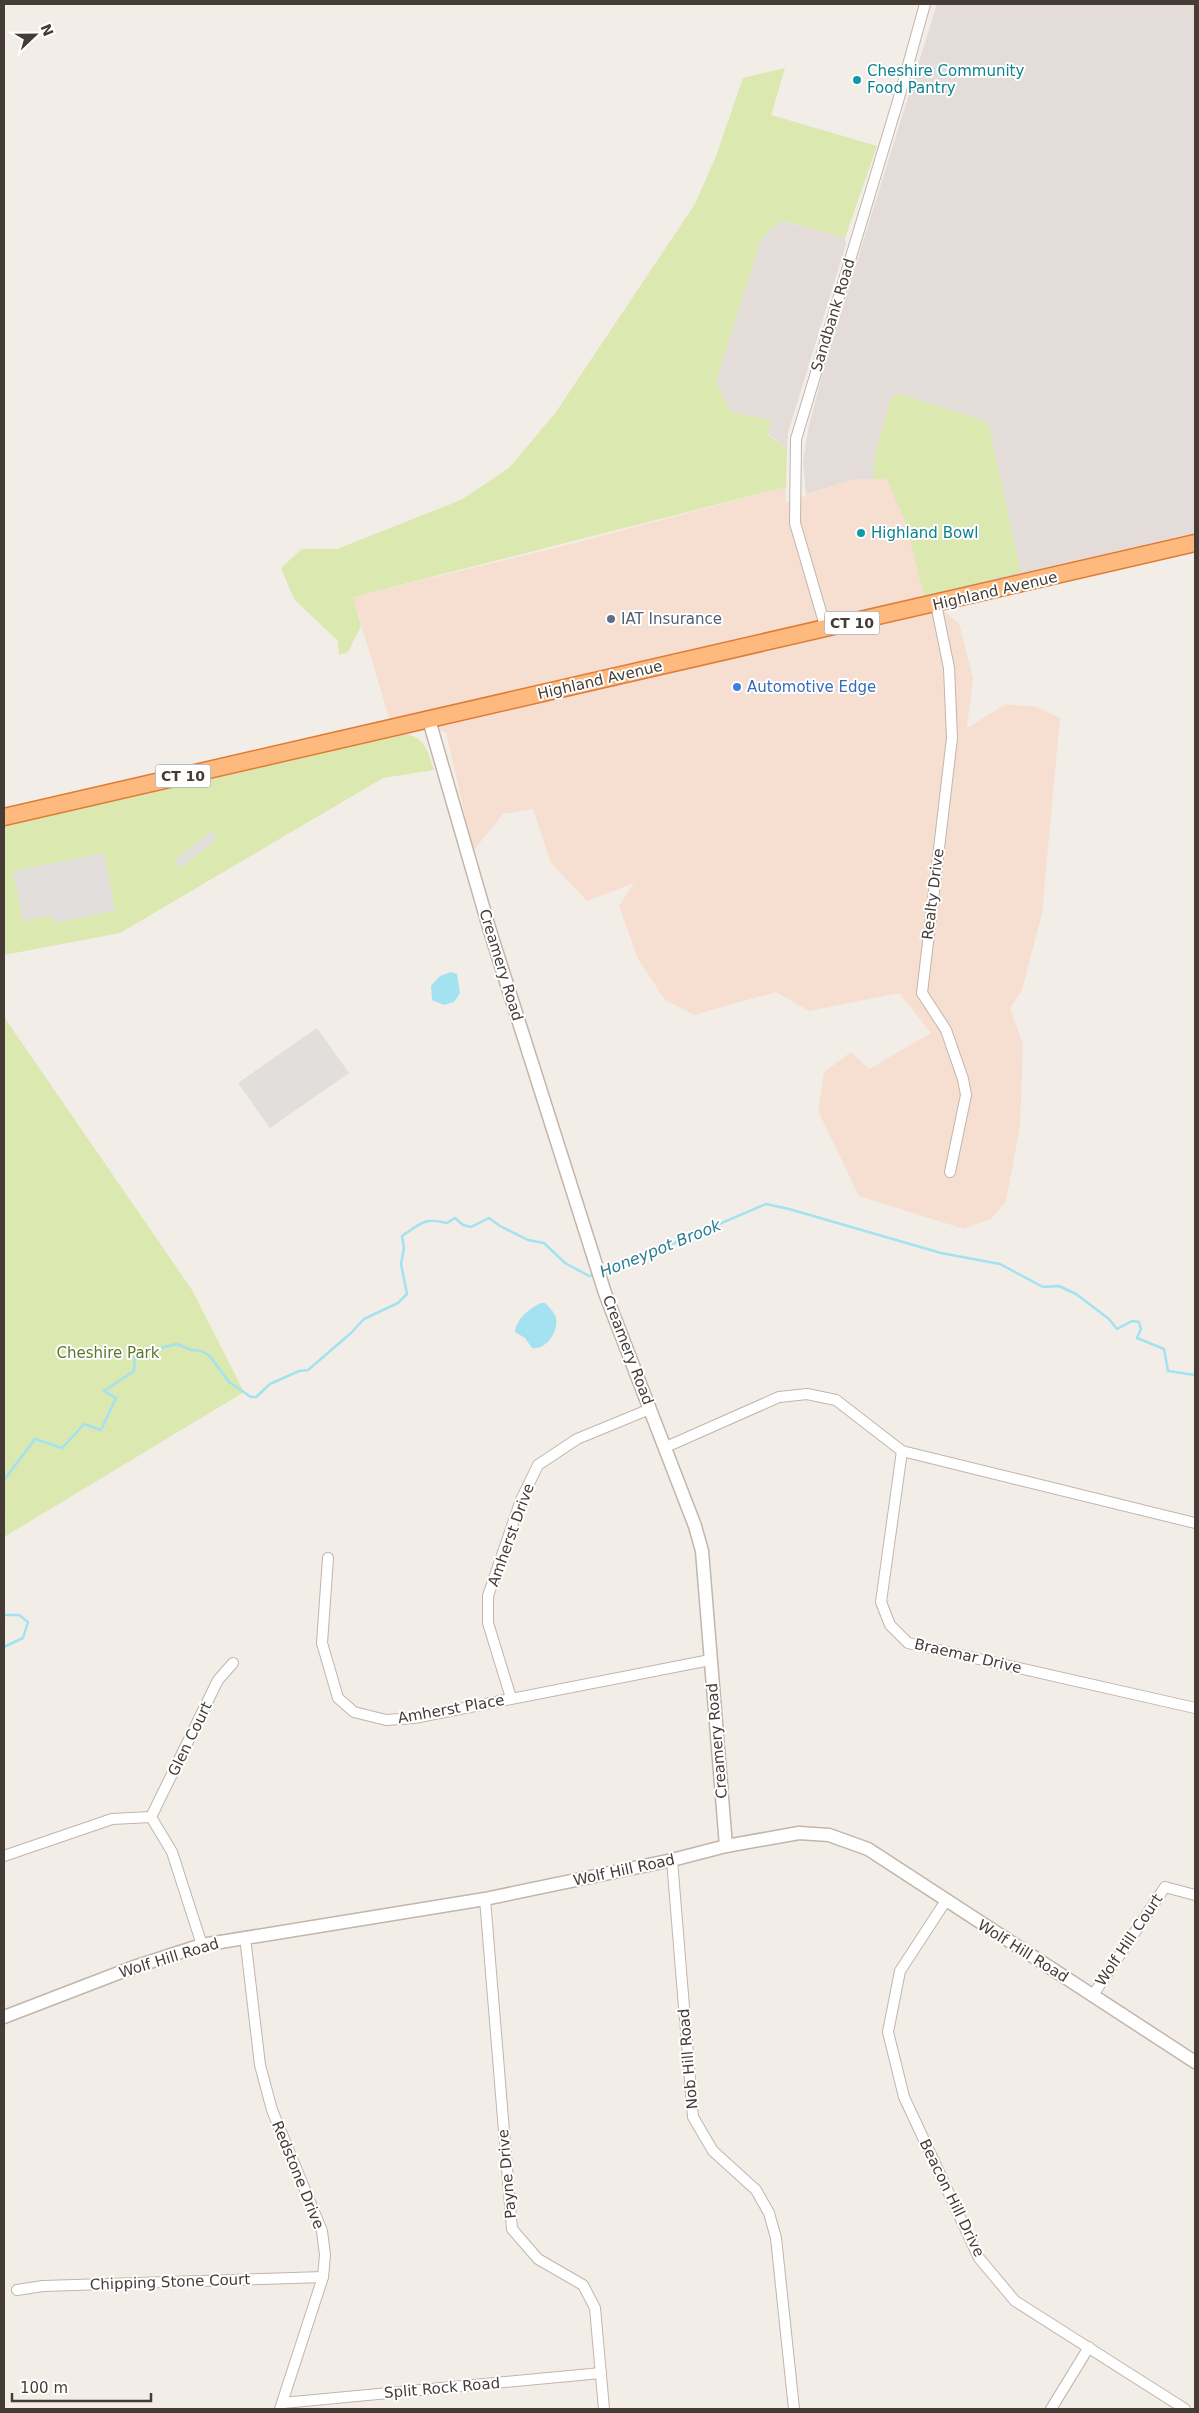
<svg xmlns="http://www.w3.org/2000/svg" width="1199" height="2413" viewBox="0 0 1199 2413" font-family="'DejaVu Sans',sans-serif">
  <style>
    .commercial { fill: #f6dfd1 }
    .industrial { fill: #e3dcd8 }
    .green { fill: #dbe8af }
    .parking { fill: #e1dedc }
    .water { fill: #a2e2f1 }
    .lines { fill: none; stroke-linecap: round; stroke-linejoin: round }
    .stream { stroke: #a2e2f1; stroke-width: 2.5 }
    .minor-casing { stroke: #c2b5ac; stroke-width: 12 }
    .tertiary-casing { stroke: #c2b5ac; stroke-width: 15 }
    .trunk-casing { stroke: #de7c36; stroke-width: 19 }
    .minor { stroke: #fff; stroke-width: 10 }
    .tertiary { stroke: #fff; stroke-width: 12 }
    .trunk { stroke: #feba7e; stroke-width: 16 }
    .culture-dot { fill: #0f9aa8; stroke: #fff; stroke-width: 2 }
    .service-dot { fill: #5c6f8a; stroke: #fff; stroke-width: 2 }
    .shop-dot { fill: #3f7fe0; stroke: #fff; stroke-width: 2 }
    .labels { text-anchor: middle; stroke-width: 4; stroke-linejoin: round; paint-order: stroke }
    .shield { fill: #fff; stroke: #7e7672; stroke-width: 1 }
    .shield-label { font-size: 14px; font-weight: bold; fill: #463c36 }
    .culture-label { font-size: 15px; fill: #0d838f; stroke: #fff; text-anchor: start }
    .street-label { font-size: 15px; fill: #463c36; stroke: #fff }
    .service-label { font-size: 15px; fill: #4e5e75; stroke: #fff; text-anchor: start }
    .shop-label { font-size: 15px; fill: #366cbe; stroke: #fff; text-anchor: start }
    .park-label { font-size: 15px; fill: #587928; stroke: #fff }
    .water-label { font-size: 16px; font-style: italic; fill: #287d93; stroke: #fff }
  </style>
  <rect width="100%" height="100%" fill="#f3ede7"/>
  <polygon class="commercial" points="886,478 905,520 924,596 959,623 973,678 967,728 1006,704 1037,707 1060,718 1042,913 1022,990 1010,1008 1023,1044 1020,1126 1006,1201 992,1218 964,1229 859,1196 818,1111 824,1072 851,1052 869,1069 931,1033 899,993 809,1011 776,992 694,1015 665,1000 638,959 619,906 634,883 587,901 551,863 533,809 503,814 473,851 446,732 390,721 353,597 567,545 786,487 785,503 851,480"/>
  <g class="industrial">
    <polygon points="937,4 1195,4 1195,533 924,596 905,520 886,478 851,480 806,495 803,462 809,425 826,361"/>
    <polygon points="782,221 845,238 846,244 788,433 787,450 768,433 771,420 731,412 715,382 760,242 770,229"/>
  </g>
  <g class="green">
    <polygon points="785,68 771,115 877,146 845,238 783,221 770,229 760,242 716,382 731,412 771,420 768,434 787,450 786,487 353,597 361,626 348,652 339,655 338,641 294,599 281,568 302,549 337,549 461,500 509,468 556,412 695,204 716,156 743,78"/>
    <polygon points="900,394 988,422 1021,572 924,596 905,520 886,478 873,479 875,454 891,397"/>
    <path d="M406 734C426 738 428 753 434 770L383 778 120 933 4 955V826Z"/>
    <polygon points="4,1017 192,1290 244,1392 4,1537"/>
  </g>
  <g class="parking">
    <polygon points="211,831 217,839 181,868 175,860"/>
    <polygon points="104,853 115,911 53,923 52,915 23,921 13,871"/>
    <polygon points="317,1028 349,1073 270,1128 238,1083"/>
  </g>
  <g class="water">
    <polygon points="451,972 457,974 460,993 454,1002 444,1005 432,1000 431,986 440,976"/>
    <path d="M541 1303H545C548 1306 553 1311 555 1315 561 1328 547 1351 532 1348L525 1338 515 1332C516 1319 530 1308 541 1303Z"/>
  </g>
  <g class="lines">
    <g class="stream">
      <polyline points="603,1271 623,1265 766,1204 789,1209 941,1253 1000,1264 1043,1287 1059,1286 1076,1294 1109,1319 1117,1329 1132,1321 1139,1322 1141,1329 1137,1338 1164,1349 1168,1371 1195,1375"/>
      <path d="M4 1480 35 1439 62 1448 84 1424 101 1430 116 1398 104 1391 134 1371 135 1354 177 1344 191 1350 201 1351 209 1355 229 1382 251 1397H256L270 1384 299 1371 308 1370 351 1333 364 1319 398 1303 407 1294 401 1264 404 1248 402 1236C420 1224 424 1217 447 1223L455 1218 463 1225 471 1227 489 1218 500 1226 528 1240 544 1243 565 1263 589 1276 595 1274"/>
      <polyline points="4,1488 4,1508"/>
      <polyline points="4,1615 19,1615 28,1622 23,1638 4,1647"/>
    </g>
    <g class="minor-casing">
      <g id="minor">
        <polyline points="936,604 949,668 952,738 922,993 946,1030 963,1079 966,1095 950,1172"/>
        <polyline points="826,629 795,523 796,439 898,101 925,4"/>
        <polyline points="666,1447 779,1397 807,1394 836,1400 902,1451"/>
        <polyline points="1195,1523 902,1451 881,1602 890,1625 908,1643 1195,1708"/>
        <polyline points="328,1558 322,1643 338,1698 354,1712 386,1720 414,1718 710,1660"/>
        <polyline points="511,1698 488,1623 488,1596 521,1500 538,1465 577,1439 650,1409"/>
        <polyline points="151,1817 218,1680 233,1663"/>
        <polyline points="151,1817 172,1852 202,1945"/>
        <polyline points="4,1856 112,1819 151,1817"/>
        <polyline points="672,1860 693,2117 713,2151 756,2190 769,2213 776,2238 794,2409"/>
        <polyline points="485,1899 512,2229 538,2259 583,2285 595,2308 604,2409"/>
        <polyline points="945,1902 900,1971 888,2032 904,2097 979,2258 1015,2301 1185,2409"/>
        <polyline points="245,1937 260,2065 272,2110 322,2231 325,2255 323,2277 280,2409"/>
        <polyline points="1093,1995 1165,1887 1195,1895"/>
        <polyline points="17,2290 43,2286 323,2277"/>
        <polyline points="283,2403 601,2373"/>
        <polyline points="1051,2409 1089,2347"/>
      </g>
    </g>
    <g class="tertiary-casing">
      <g id="tertiary">
        <polyline points="429,720 490,931 605,1293 695,1526 702,1551 726,1846"/>
        <polyline points="4,2017 134,1967 202,1945 485,1899 672,1860 726,1846 799,1833 829,1835 868,1849 1195,2062"/>
      </g>
    </g>
    <g class="trunk-casing">
      <polyline id="trunk" points="4,817 1195,543"/>
    </g>
    <use href="#minor" class="minor"/>
    <use href="#tertiary" class="tertiary"/>
    <use href="#trunk" class="trunk"/>
  </g>
  <g class="culture-dot">
    <circle cx="857" cy="80" r="5"/>
    <circle cx="861" cy="533" r="5"/>
  </g>
  <circle class="service-dot" cx="611" cy="619" r="5"/>
  <circle class="shop-dot" cx="737" cy="687" r="5"/>
  <g class="labels">
    <g class="shield">
      <rect x="824.5" y="611.5" width="55" height="23" rx="4"/>
      <rect x="155.5" y="764.5" width="55" height="23" rx="4"/>
    </g>
    <g class="shield-label">
      <text x="852" y="628">CT 10</text>
      <text x="183" y="781">CT 10</text>
    </g>
    <g class="culture-label">
      <text x="867" y="76">Cheshire Community<tspan x="867" dy="17">Food Pantry</tspan></text>
      <text x="871" y="538">Highland Bowl</text>
    </g>
    <g class="street-label">
      <text transform="translate(833 315) rotate(-73)" y="5">Sandbank Road</text>
      <text transform="translate(995 591) rotate(-13)" y="5">Highland Avenue</text>
      <text transform="translate(600 680) rotate(-13)" y="5">Highland Avenue</text>
      <text transform="translate(933 894) rotate(-83)" y="5">Realty Drive</text>
      <text transform="translate(501 965) rotate(73)" y="5">Creamery Road</text>
      <text transform="translate(628 1350) rotate(69)" y="5">Creamery Road</text>
      <text transform="translate(511 1535) rotate(-70)" y="5">Amherst Drive</text>
      <text transform="translate(968 1656) rotate(13)" y="5">Braemar Drive</text>
      <text transform="translate(451 1709) rotate(-10)" y="5">Amherst Place</text>
      <text transform="translate(190 1739) rotate(-64)" y="5">Glen Court</text>
      <text transform="translate(717 1741) rotate(-95)" y="5">Creamery Road</text>
      <text transform="translate(624 1870) rotate(-12)" y="5">Wolf Hill Road</text>
      <text transform="translate(1129 1940) rotate(-56)" y="5">Wolf Hill Court</text>
      <text transform="translate(1023 1951) rotate(32)" y="5">Wolf Hill Road</text>
      <text transform="translate(169 1958) rotate(-17)" y="5">Wolf Hill Road</text>
      <text transform="translate(688 2059) rotate(-95)" y="5">Nob Hill Road</text>
      <text transform="translate(507 2174) rotate(-95)" y="5">Payne Drive</text>
      <text transform="translate(298 2175) rotate(68)" y="5">Redstone Drive</text>
      <text transform="translate(952 2198) rotate(64)" y="5">Beacon Hill Drive</text>
      <text transform="translate(170 2282) rotate(-2)" y="5">Chipping Stone Court</text>
      <text transform="translate(442 2388) rotate(-5)" y="5">Split Rock Road</text>
    </g>
    <g class="service-label">
      <text x="621" y="624">IAT Insurance</text>
    </g>
    <g class="shop-label">
      <text x="747" y="692">Automotive Edge</text>
    </g>
    <g class="park-label">
      <text x="108" y="1358">Cheshire Park</text>
    </g>
    <g class="water-label">
      <text transform="translate(660 1248) rotate(-22)" y="6">Honeypot Brook</text>
    </g>
  </g>
  <rect width="1199" height="2413" fill="none" stroke="#463c36" stroke-width="10"/>
  <g transform="translate(35 35) rotate(68)" stroke="#ffffff" stroke-width="4" paint-order="stroke">
  <path d="M0-4L9 19L0 12L-9 19Z" fill="#463c36"/>
  <text y="-8" font-size="14" font-weight="bold" text-anchor="middle" fill="#463c36">N</text>
  </g>
  <path d="M12 2393v8h139v-8" fill="none" stroke="#463c36" stroke-width="2.5"/>
  <text x="20" y="2393" font-size="15" fill="#463c36" stroke="#ffffff" stroke-width="4" paint-order="stroke">100 m</text>
</svg>
